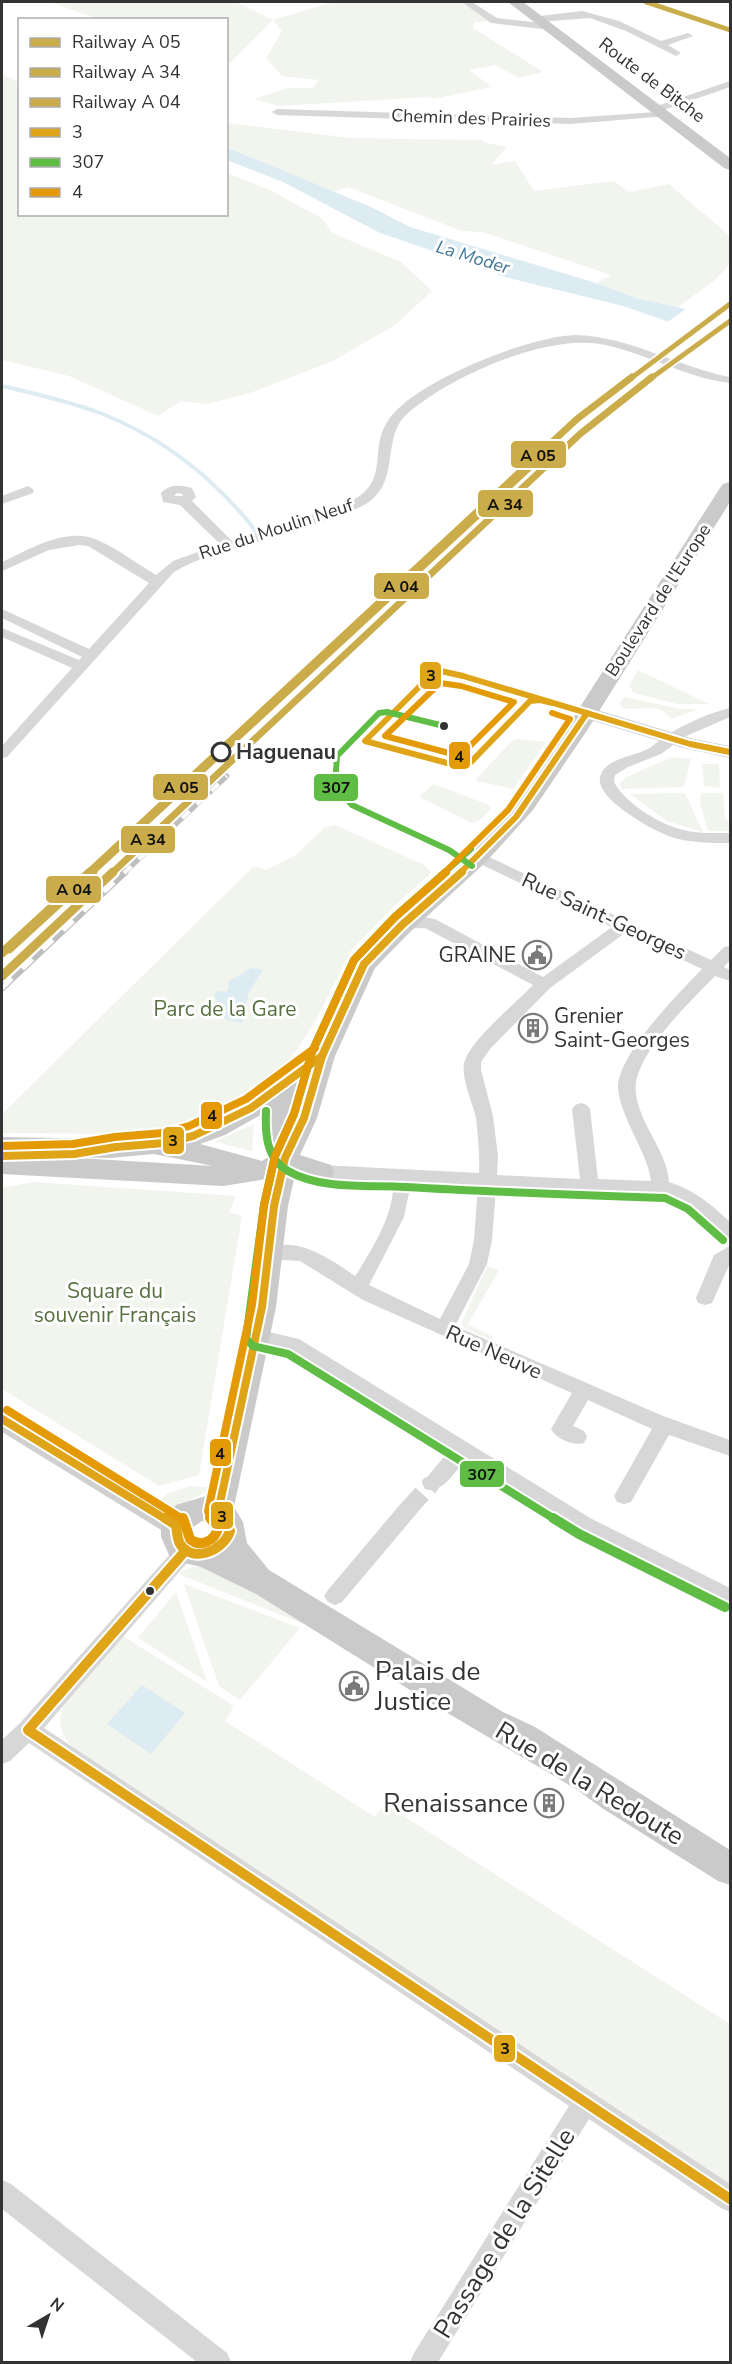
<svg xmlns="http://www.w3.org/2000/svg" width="732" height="2364" viewBox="0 0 732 2364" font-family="'Nunito Sans',sans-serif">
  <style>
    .green { fill: #f1f5ed }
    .water { fill: #ddebf3 }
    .pier { fill: #fff }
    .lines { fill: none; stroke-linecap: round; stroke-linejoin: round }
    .stream { stroke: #ddebf3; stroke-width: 4 }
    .street-tunnel { stroke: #d6d6d6; stroke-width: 18; stroke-dasharray: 18 9; stroke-linecap: butt }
    .street { fill: #d7d7d7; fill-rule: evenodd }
    .secondary { fill: #d0d0d0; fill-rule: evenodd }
    .primary { fill: #cacaca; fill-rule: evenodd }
    .rail-far1-casing { stroke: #bebebe; stroke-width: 5 }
    .rail-casing { stroke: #bebebe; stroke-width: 7 }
    .rail-far1 { stroke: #fff; stroke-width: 4; stroke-dasharray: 10; stroke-linecap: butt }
    .rail { stroke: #fff; stroke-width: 4.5; stroke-dasharray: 14; stroke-linecap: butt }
    .bus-1-far2-casing { stroke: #fff; stroke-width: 10 }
    .bus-1-far1-casing { stroke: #fff; stroke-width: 12 }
    .bus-1-casing { stroke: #fff; stroke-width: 14 }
    .bus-2-far2-casing { stroke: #fff; stroke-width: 10 }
    .bus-2-far1-casing { stroke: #fff; stroke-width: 12 }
    .bus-2-casing { stroke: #fff; stroke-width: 14 }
    .bus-3-far2-casing { stroke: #fff; stroke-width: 10 }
    .bus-3-far1-casing { stroke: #fff; stroke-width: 12 }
    .bus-3-casing { stroke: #fff; stroke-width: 14 }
    .bus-1-far2 { stroke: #dfa418; stroke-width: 6 }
    .bus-1-far1 { stroke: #dfa418; stroke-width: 8 }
    .bus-1 { stroke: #dfa418; stroke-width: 10 }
    .bus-2-far2 { stroke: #5fbd46; stroke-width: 6 }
    .bus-2-far1 { stroke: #5fbd46; stroke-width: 8 }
    .bus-2 { stroke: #5fbd46; stroke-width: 10 }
    .bus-3-far2 { stroke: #e39a05; stroke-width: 6 }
    .bus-3-far1 { stroke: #e39a05; stroke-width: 8 }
    .bus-3 { stroke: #e39a05; stroke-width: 10 }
    .rail-1-far2-casing { stroke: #fff; stroke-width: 8 }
    .rail-1-far1-casing { stroke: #fff; stroke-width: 10 }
    .rail-1-casing { stroke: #fff; stroke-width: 14 }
    .rail-2-far2-casing { stroke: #fff; stroke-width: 8 }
    .rail-2-far1-casing { stroke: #fff; stroke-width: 10 }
    .rail-2-casing { stroke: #fff; stroke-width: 14 }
    .rail-3-far1-casing { stroke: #fff; stroke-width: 10 }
    .rail-3-casing { stroke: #fff; stroke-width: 14 }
    .rail-1-far2 { stroke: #cbac4a; stroke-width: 5 }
    .rail-1-far1 { stroke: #cbac4a; stroke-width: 7 }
    .rail-1 { stroke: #cbac4a; stroke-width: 9 }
    .rail-2-far2 { stroke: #cbac4a; stroke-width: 5 }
    .rail-2-far1 { stroke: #cbac4a; stroke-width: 7 }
    .rail-2 { stroke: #cbac4a; stroke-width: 9 }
    .rail-3-far1 { stroke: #cbac4a; stroke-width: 7 }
    .rail-3 { stroke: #cbac4a; stroke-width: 9 }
    .bus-dot { fill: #333; stroke: #fff; stroke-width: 2 }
    .stop-dot { fill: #fff; stroke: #333; stroke-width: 3 }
    .labels { text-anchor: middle; stroke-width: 6; stroke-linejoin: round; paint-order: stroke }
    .far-street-label { font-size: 18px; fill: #333; stroke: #fff }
    .far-water-label { font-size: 18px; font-style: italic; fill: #3f7597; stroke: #fff }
    .stop-label { font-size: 21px; font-weight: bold; fill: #333; stroke: #fff; text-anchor: start }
    .street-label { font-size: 21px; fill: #333; stroke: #fff }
    .poi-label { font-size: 21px; fill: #333; stroke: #fff; text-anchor: end }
    .park-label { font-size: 21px; fill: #56703f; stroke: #fff }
    .near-poi-label { font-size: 26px; fill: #333; stroke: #fff; text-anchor: start }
    .near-street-label { font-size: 26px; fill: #333; stroke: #fff }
    .line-badge { stroke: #fff; stroke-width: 2 }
    .pale-badge-label { font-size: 16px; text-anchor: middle; font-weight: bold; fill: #111 }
  </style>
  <rect width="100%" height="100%" fill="#fff"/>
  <g class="green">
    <polygon points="50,2 236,2 273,20 333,2 463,2 488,21 474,22 473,28 543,72 519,78 495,65 469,70 492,87 433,99 429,97 279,106 254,99 287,88 313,88 319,80 282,76 266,58 282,31 273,20 230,63 227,62 226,20 98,19"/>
    <polygon points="2,74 19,82 20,214 226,214 227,173 270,190 323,219 332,233 401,262 432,291 395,325 333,361 250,393 207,404 181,401 158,416 69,376 2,360"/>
    <polygon points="226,123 351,138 483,140 482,142 507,147 491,165 515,161 534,191 614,181 629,192 669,184 730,236 730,264 715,280 678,307 639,299 596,283 611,275 483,232 462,231 348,187 333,192 227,147"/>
    <polygon points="638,670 709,704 677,704 634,693 629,686"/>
    <path d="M624 697 680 709H699L671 719C668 716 665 711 660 710 648 704 632 713 621 707L620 703Z"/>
    <polygon points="518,739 546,742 513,789 477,781 476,779 513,740"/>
    <polygon points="671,757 691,759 684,787 622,789 619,784 627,777"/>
    <polygon points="702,764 719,764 720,788 704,786"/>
    <polygon points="434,784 489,805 491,809 480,820 472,823 422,798 420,796"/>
    <polygon points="685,793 703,832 667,821 630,794"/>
    <polygon points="701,793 723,793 725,819 730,823 730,831 708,831 700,803"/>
    <polygon points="335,825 422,864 430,870 430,874 393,907 350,952 318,1016 299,1047 282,1068 263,1082 209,1113 185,1123 162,1128 122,1134 2,1133 2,1114 254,866 266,870 296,855 325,827"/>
    <polygon points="254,1124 252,1151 216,1142 216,1141"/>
    <polygon points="34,1182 236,1196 229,1212 242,1216 199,1475 159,1486 2,1389 2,1188"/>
    <polygon points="487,1266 499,1270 468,1324 493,1337 491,1340 464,1328 461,1324"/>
    <polygon points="190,1486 213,1488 170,1511 160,1502 167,1494"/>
    <polygon points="214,1566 307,1621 304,1624 181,1575 182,1571 193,1567"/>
    <polygon points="184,1584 300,1628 240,1700 219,1686"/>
    <polygon points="176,1592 207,1682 138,1638"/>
    <path d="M123 1636 234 1706 225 1721 375 1817 385 1804 730 2024V2181L728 2185 74 1749C60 1735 57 1723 64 1705Z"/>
  </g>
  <g class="water">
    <polygon points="226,147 371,207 410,227 596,283 639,299 678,307 730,322 730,343 623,306 501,276 489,270 380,233 283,182 227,160"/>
    <polygon points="251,968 263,970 249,992 242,1023 225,1019 214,995 218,991 226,992 229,988 228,982"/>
    <polygon points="142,1685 185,1713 151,1754 107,1724"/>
  </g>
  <polygon class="pier" points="689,307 730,319 730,345 666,323"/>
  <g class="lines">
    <path class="stream" d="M2 386C35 394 68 401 100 413 162 437 215 479 256 531"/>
    <polyline class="street-tunnel" points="410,1507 432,1483"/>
    <g class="street">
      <polygon points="462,2 472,2 497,18 550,24 555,27 550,30 491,23"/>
      <polygon points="582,11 619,21 661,41 688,33 693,36 668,45 681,53 676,56 626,31 590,18 540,22 535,19 540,16"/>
      <polygon points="730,81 730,87 661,111 668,112 668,116 570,124 277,115 272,112 277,109 570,118 656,112 653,109 654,107"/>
      <path d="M575 335C630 336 677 367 730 377V383C686 378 648 354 605 345 549 332 451 376 408 413 381 436 400 479 370 501 358 510 342 514 328 519 304 527 279 536 255 543 227 550 199 557 174 572L7 757 2 758V746L72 668 2 637V628L79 660 82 657 2 618V609L89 649 149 583 88 546 79 545 49 550 2 571V562C28 550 65 527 95 539 116 547 137 564 156 575L173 561 220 544 180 505 163 502 161 493C170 484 180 485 192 488L196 497 192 501 232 541 345 504C394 483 366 452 389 419 415 381 530 336 575 335ZM177 493 182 494 183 496H174Z"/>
      <polygon points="28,486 34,490 33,493 2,504 2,496"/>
      <path d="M730 708V717L684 737 661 754 628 767 615 775 614 782C625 803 659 824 683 830 698 834 715 833 730 833V843C711 843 690 843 671 837 654 831 590 797 601 774 608 758 635 756 648 749 655 745 660 739 667 735 685 724 709 713 730 708Z"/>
      <path d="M478 852 711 960 724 947 730 946V960L724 967 730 970V981L715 976C690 1002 643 1046 636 1082 634 1094 639 1107 643 1118 652 1138 668 1160 669 1182 694 1190 711 1204 730 1222V1239L724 1237 687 1205 667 1195 496 1188 492 1240 487 1264 455 1326 663 1416 730 1440V1456L669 1435 631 1502 624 1504 617 1502 614 1496 652 1429 588 1400 573 1426 584 1431 587 1437 584 1443C573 1446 556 1439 551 1429L572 1393 363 1300 300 1261 283 1260 268 1269 261 1267 259 1262C280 1223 332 1260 355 1276L358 1272C373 1247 395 1213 393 1182L321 1179 315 1177 312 1172 315 1167 321 1165 479 1173C480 1155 478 1137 476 1118 473 1103 459 1074 465 1060 474 1037 515 1004 533 985L425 928 396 929 394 925 396 921 417 916 435 919 543 977 612 927 472 860 470 857ZM625 933 702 969C679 993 621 1051 618 1085 618 1094 621 1104 624 1112 632 1135 648 1157 651 1181L598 1179 590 1109 587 1105 581 1103 575 1105 572 1109 580 1179 497 1175 498 1156 493 1116 481 1070V1062L490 1049 550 988ZM411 1183 478 1186 474 1240 469 1264 440 1319 369 1285 404 1217Z"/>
      <polygon points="730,1246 730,1263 712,1303 705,1305 698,1303 696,1298 714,1255"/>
      <path d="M256 1329 299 1339 592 1519 730 1588V1607L578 1531 465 1461C454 1472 442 1495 425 1489L422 1483 449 1451 287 1350 249 1341 246 1336 249 1331Z"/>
      <polygon points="410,1499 417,1501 420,1507 417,1513 342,1602 335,1605 328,1602 324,1596 328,1590 403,1501"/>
      <polygon points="186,1541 193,1544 196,1550 193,1556 44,1728 730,2184 730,2212 721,2208 589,2119 438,2362 410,2362 414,2353 569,2106 29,1743 10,1761 2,1764 2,1740 20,1723 179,1544"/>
      <polygon points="2,2180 11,2184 227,2353 231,2362 197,2362 2,2209"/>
    </g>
    <g class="secondary">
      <polygon points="587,707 694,739 730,746 730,758 683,748 580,717 577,713 580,709"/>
      <polygon points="2,1408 11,1412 186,1517 190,1525 186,1533 176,1536 166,1533 2,1432"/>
    </g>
    <g class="primary">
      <polygon points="508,2 523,2 730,158 730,170 724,168"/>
      <path d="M730 482V502L586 732 533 810 486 862 411 931 375 968 335 1056 317 1118 300 1155 331 1165 334 1172 331 1179 321 1182 295 1175 288 1206 276 1307 234 1507 243 1522 247 1543 269 1570 503 1712 535 1727 730 1850V1885L718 1881 602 1808 576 1789 434 1705 256 1594 201 1567 176 1561 169 1555 161 1537V1525L165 1516 176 1505 206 1496 248 1307 260 1206 267 1179 223 1186 2 1174V1137L110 1139 164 1134 186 1129 235 1107 312 1051 355 958 393 919 470 852 517 800 564 732 720 488 723 484ZM300 1088 291 1118 289 1122 293 1101ZM264 1113 263 1142 270 1156 262 1161 200 1144 225 1135ZM154 1154 213 1166 60 1157 110 1158ZM202 1521 211 1523 214 1531 203 1540 196 1541 192 1537V1528Z"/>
    </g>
    <g class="rail-far1-casing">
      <polyline id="rail-far1" points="124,873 227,776"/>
    </g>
    <g class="rail-casing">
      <polyline id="rail" points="2,988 125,872"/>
    </g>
    <use href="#rail-far1" class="rail-far1"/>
    <use href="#rail" class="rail"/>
    <g class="bus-1-far2-casing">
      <g id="bus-1-far2">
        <polyline points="553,703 540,700 530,701 471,762 462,767 365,741 432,674 441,671 463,676 690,744 730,752"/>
        <polyline points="460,873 516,817 587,713"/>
      </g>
    </g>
    <g class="bus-1-far1-casing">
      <g id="bus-1-far1">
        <polyline points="2,1156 74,1154 116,1147 164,1143 193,1136 251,1108 322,1056"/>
        <polyline points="2,1419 167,1520"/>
        <polyline points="226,1520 218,1512 262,1307 274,1206 285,1158 304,1118 322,1056 364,964 402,925 462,872"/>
      </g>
    </g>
    <g class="bus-1-casing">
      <g id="bus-1">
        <path d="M165 1518 176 1525C177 1531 177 1539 180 1544 193 1564 224 1550 230 1531L224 1518"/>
        <polyline points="186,1550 28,1730 730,2199"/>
      </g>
    </g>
    <g class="bus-2-far2-casing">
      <g id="bus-2-far2">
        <polyline points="444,726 387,712 379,713 337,756 335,786 352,805 449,850 472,866"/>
        <polyline points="444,873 471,849"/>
      </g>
    </g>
    <g class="bus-2-far1-casing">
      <g id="bus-2-far1">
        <polyline points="446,872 395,917 354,960 312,1052 294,1114 275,1156 264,1205 246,1339 253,1346 288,1354 556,1520"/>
        <path d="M266 1111C265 1134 266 1158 288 1171 321 1190 369 1185 405 1187 492 1192 578 1195 665 1198L688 1209 723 1240"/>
      </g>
    </g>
    <g class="bus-2-casing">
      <polyline id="bus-2" points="553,1518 579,1534 725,1607"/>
    </g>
    <g class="bus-3-far2-casing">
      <g id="bus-3-far2">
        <polygon points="440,683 461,686 514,702 460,756 385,736"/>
        <polyline points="444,873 508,810 570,719 552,713"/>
      </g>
    </g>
    <g class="bus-3-far1-casing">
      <g id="bus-3-far1">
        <polyline points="2,1146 73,1144 115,1137 163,1133 189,1126 246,1099 315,1048"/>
        <polyline points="7,1410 184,1520"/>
        <polyline points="211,1520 208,1511 252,1305 264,1205 275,1156 294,1114 312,1052 354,960 394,918 446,872"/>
      </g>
    </g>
    <g class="bus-3-casing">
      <path id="bus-3" d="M183 1518 190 1539C200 1548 215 1541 218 1528L210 1518"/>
    </g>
    <use href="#bus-1-far2" class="bus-1-far2"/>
    <use href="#bus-1-far1" class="bus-1-far1"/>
    <use href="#bus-1" class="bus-1"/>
    <use href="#bus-2-far2" class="bus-2-far2"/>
    <use href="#bus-2-far1" class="bus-2-far1"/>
    <use href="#bus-2" class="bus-2"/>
    <use href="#bus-3-far2" class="bus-3-far2"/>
    <use href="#bus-3-far1" class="bus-3-far1"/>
    <use href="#bus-3" class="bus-3"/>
    <g class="rail-1-far2-casing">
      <g id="rail-1-far2">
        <polyline points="646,2 730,30"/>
        <polyline points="630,379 730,304"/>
      </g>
    </g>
    <g class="rail-1-far1-casing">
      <polyline id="rail-1-far1" points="88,873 577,419 632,377"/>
    </g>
    <g class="rail-1-casing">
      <polyline id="rail-1" points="2,953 90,872"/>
    </g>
    <g class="rail-2-far2-casing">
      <polyline id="rail-2-far2" points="650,379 730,321"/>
    </g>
    <g class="rail-2-far1-casing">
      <polyline id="rail-2-far1" points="112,873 580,434 652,377"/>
    </g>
    <g class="rail-2-casing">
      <polyline id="rail-2" points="2,976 113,872"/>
    </g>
    <g class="rail-3-far1-casing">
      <polyline id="rail-3-far1" points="91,873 532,465"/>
    </g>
    <g class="rail-3-casing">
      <polyline id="rail-3" points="9,949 93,872"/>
    </g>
    <use href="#rail-1-far2" class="rail-1-far2"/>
    <use href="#rail-1-far1" class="rail-1-far1"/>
    <use href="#rail-1" class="rail-1"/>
    <use href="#rail-2-far2" class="rail-2-far2"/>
    <use href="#rail-2-far1" class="rail-2-far1"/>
    <use href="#rail-2" class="rail-2"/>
    <use href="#rail-3-far1" class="rail-3-far1"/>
    <use href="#rail-3" class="rail-3"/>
  </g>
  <defs>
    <g id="civic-ring" transform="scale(1.5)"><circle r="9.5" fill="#fff" stroke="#7a7a7a" stroke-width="1.5"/><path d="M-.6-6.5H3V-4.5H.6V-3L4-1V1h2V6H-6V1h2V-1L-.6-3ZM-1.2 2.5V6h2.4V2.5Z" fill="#7a7a7a"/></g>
    <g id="building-ring" transform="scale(1.5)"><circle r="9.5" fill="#fff" stroke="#7a7a7a" stroke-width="1.5"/><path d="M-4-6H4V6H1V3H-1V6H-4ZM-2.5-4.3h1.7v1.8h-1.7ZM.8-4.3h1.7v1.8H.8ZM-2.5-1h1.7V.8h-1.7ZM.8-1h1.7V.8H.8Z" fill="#7a7a7a"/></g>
  </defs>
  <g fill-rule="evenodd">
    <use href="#civic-ring" x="537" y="955"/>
    <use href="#building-ring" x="533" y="1028"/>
    <use href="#civic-ring" x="354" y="1686"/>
    <use href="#building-ring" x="549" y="1803"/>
  </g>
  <g class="bus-dot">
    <circle cx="444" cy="726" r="5"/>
    <circle cx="150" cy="1591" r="5"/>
  </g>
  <circle class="stop-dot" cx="221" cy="752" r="9"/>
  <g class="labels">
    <g class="far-street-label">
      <text transform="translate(652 80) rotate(37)" y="6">Route de Bitche</text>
      <text transform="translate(471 118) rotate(2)" y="6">Chemin des Prairies</text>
      <text transform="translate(276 529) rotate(-18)" y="6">Rue du Moulin Neuf</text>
      <text transform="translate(658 600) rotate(-57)" y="6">Boulevard de l'Europe</text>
    </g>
    <g class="far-water-label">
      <text transform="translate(473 257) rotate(17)" y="6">La Moder</text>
    </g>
    <g class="stop-label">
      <text x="236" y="759">Haguenau</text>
    </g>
    <g class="street-label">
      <text transform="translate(604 916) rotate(25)" y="7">Rue Saint-Georges</text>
      <text transform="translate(494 1352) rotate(24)" y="7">Rue Neuve</text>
    </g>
    <g class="poi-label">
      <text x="516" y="962">GRAINE</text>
      <text x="554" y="1023" text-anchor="start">Grenier<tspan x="554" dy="24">Saint-Georges</tspan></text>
    </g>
    <g class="park-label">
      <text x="225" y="1016">Parc de la Gare</text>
      <text x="115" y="1298">Square du<tspan x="115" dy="24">souvenir Français</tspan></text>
    </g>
    <g class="near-poi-label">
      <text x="375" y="1680">Palais de<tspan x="375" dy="30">Justice</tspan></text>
      <text x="528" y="1812" text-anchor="end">Renaissance</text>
    </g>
    <g class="near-street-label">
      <text transform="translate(590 1783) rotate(31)" y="9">Rue de la Redoute</text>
      <text transform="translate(504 2233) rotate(-58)" y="9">Passage de la Sitelle</text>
    </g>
  </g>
  <g class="line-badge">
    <rect x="510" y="440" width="57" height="29" rx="6" fill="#cbac4a"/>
    <rect x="477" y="489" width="57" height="29" rx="6" fill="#cbac4a"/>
    <rect x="373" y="572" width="57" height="28" rx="6" fill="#cbac4a"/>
    <rect x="419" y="661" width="23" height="29" rx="6" fill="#dfa418"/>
    <rect x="448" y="741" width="23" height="29" rx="6" fill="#e39a05"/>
    <rect x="152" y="773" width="57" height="28" rx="6" fill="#cbac4a"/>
    <rect x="313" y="773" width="46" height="29" rx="6" fill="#5fbd46"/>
    <rect x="120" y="825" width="56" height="29" rx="6" fill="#cbac4a"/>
    <rect x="45" y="875" width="57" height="29" rx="6" fill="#cbac4a"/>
    <rect x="200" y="1101" width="23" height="29" rx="6" fill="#e39a05"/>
    <rect x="162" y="1126" width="23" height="29" rx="6" fill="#dfa418"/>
    <rect x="209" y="1438" width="23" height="29" rx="6" fill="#e39a05"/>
    <rect x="459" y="1460" width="46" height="28" rx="6" fill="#5fbd46"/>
    <rect x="210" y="1501" width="24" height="29" rx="6" fill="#dfa418"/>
    <rect x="493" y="2034" width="23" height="29" rx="6" fill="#dfa418"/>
  </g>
  <g class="pale-badge-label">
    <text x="538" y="461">A 05</text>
    <text x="505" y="510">A 34</text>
    <text x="401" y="592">A 04</text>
    <text x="431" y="681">3</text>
    <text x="459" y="762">4</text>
    <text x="181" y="793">A 05</text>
    <text x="336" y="793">307</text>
    <text x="148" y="845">A 34</text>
    <text x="74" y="895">A 04</text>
    <text x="212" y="1121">4</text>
    <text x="173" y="1146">3</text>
    <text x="220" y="1459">4</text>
    <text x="482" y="1480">307</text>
    <text x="222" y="1522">3</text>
    <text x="505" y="2054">3</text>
  </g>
  <rect width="732" height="2364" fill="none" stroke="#333333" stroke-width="6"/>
  <rect x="18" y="18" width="210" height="198" fill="#ffffff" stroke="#adadad" stroke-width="1.5"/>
  <rect x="30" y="38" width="30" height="9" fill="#cbac4a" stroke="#adadad" stroke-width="1.5"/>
  <text x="72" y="48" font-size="18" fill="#333333">Railway A 05</text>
  <rect x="30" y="68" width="30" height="9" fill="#cbac4a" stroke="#adadad" stroke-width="1.5"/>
  <text x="72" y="78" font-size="18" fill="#333333">Railway A 34</text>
  <rect x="30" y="98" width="30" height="9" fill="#cbac4a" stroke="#adadad" stroke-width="1.5"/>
  <text x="72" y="108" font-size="18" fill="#333333">Railway A 04</text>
  <rect x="30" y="128" width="30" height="9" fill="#dfa418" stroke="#adadad" stroke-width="1.5"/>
  <text x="72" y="138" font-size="18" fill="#333333">3</text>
  <rect x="30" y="158" width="30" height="9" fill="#5fbd46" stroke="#adadad" stroke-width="1.5"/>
  <text x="72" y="168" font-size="18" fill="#333333">307</text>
  <rect x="30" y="188" width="30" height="9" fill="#e39a05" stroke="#adadad" stroke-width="1.5"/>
  <text x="72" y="198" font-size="18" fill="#333333">4</text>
  <g transform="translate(48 2316) rotate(39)" stroke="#ffffff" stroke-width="4.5" paint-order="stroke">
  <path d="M0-4.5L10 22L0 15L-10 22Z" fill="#333333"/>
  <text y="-9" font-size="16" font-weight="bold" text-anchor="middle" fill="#333333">N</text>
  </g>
</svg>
